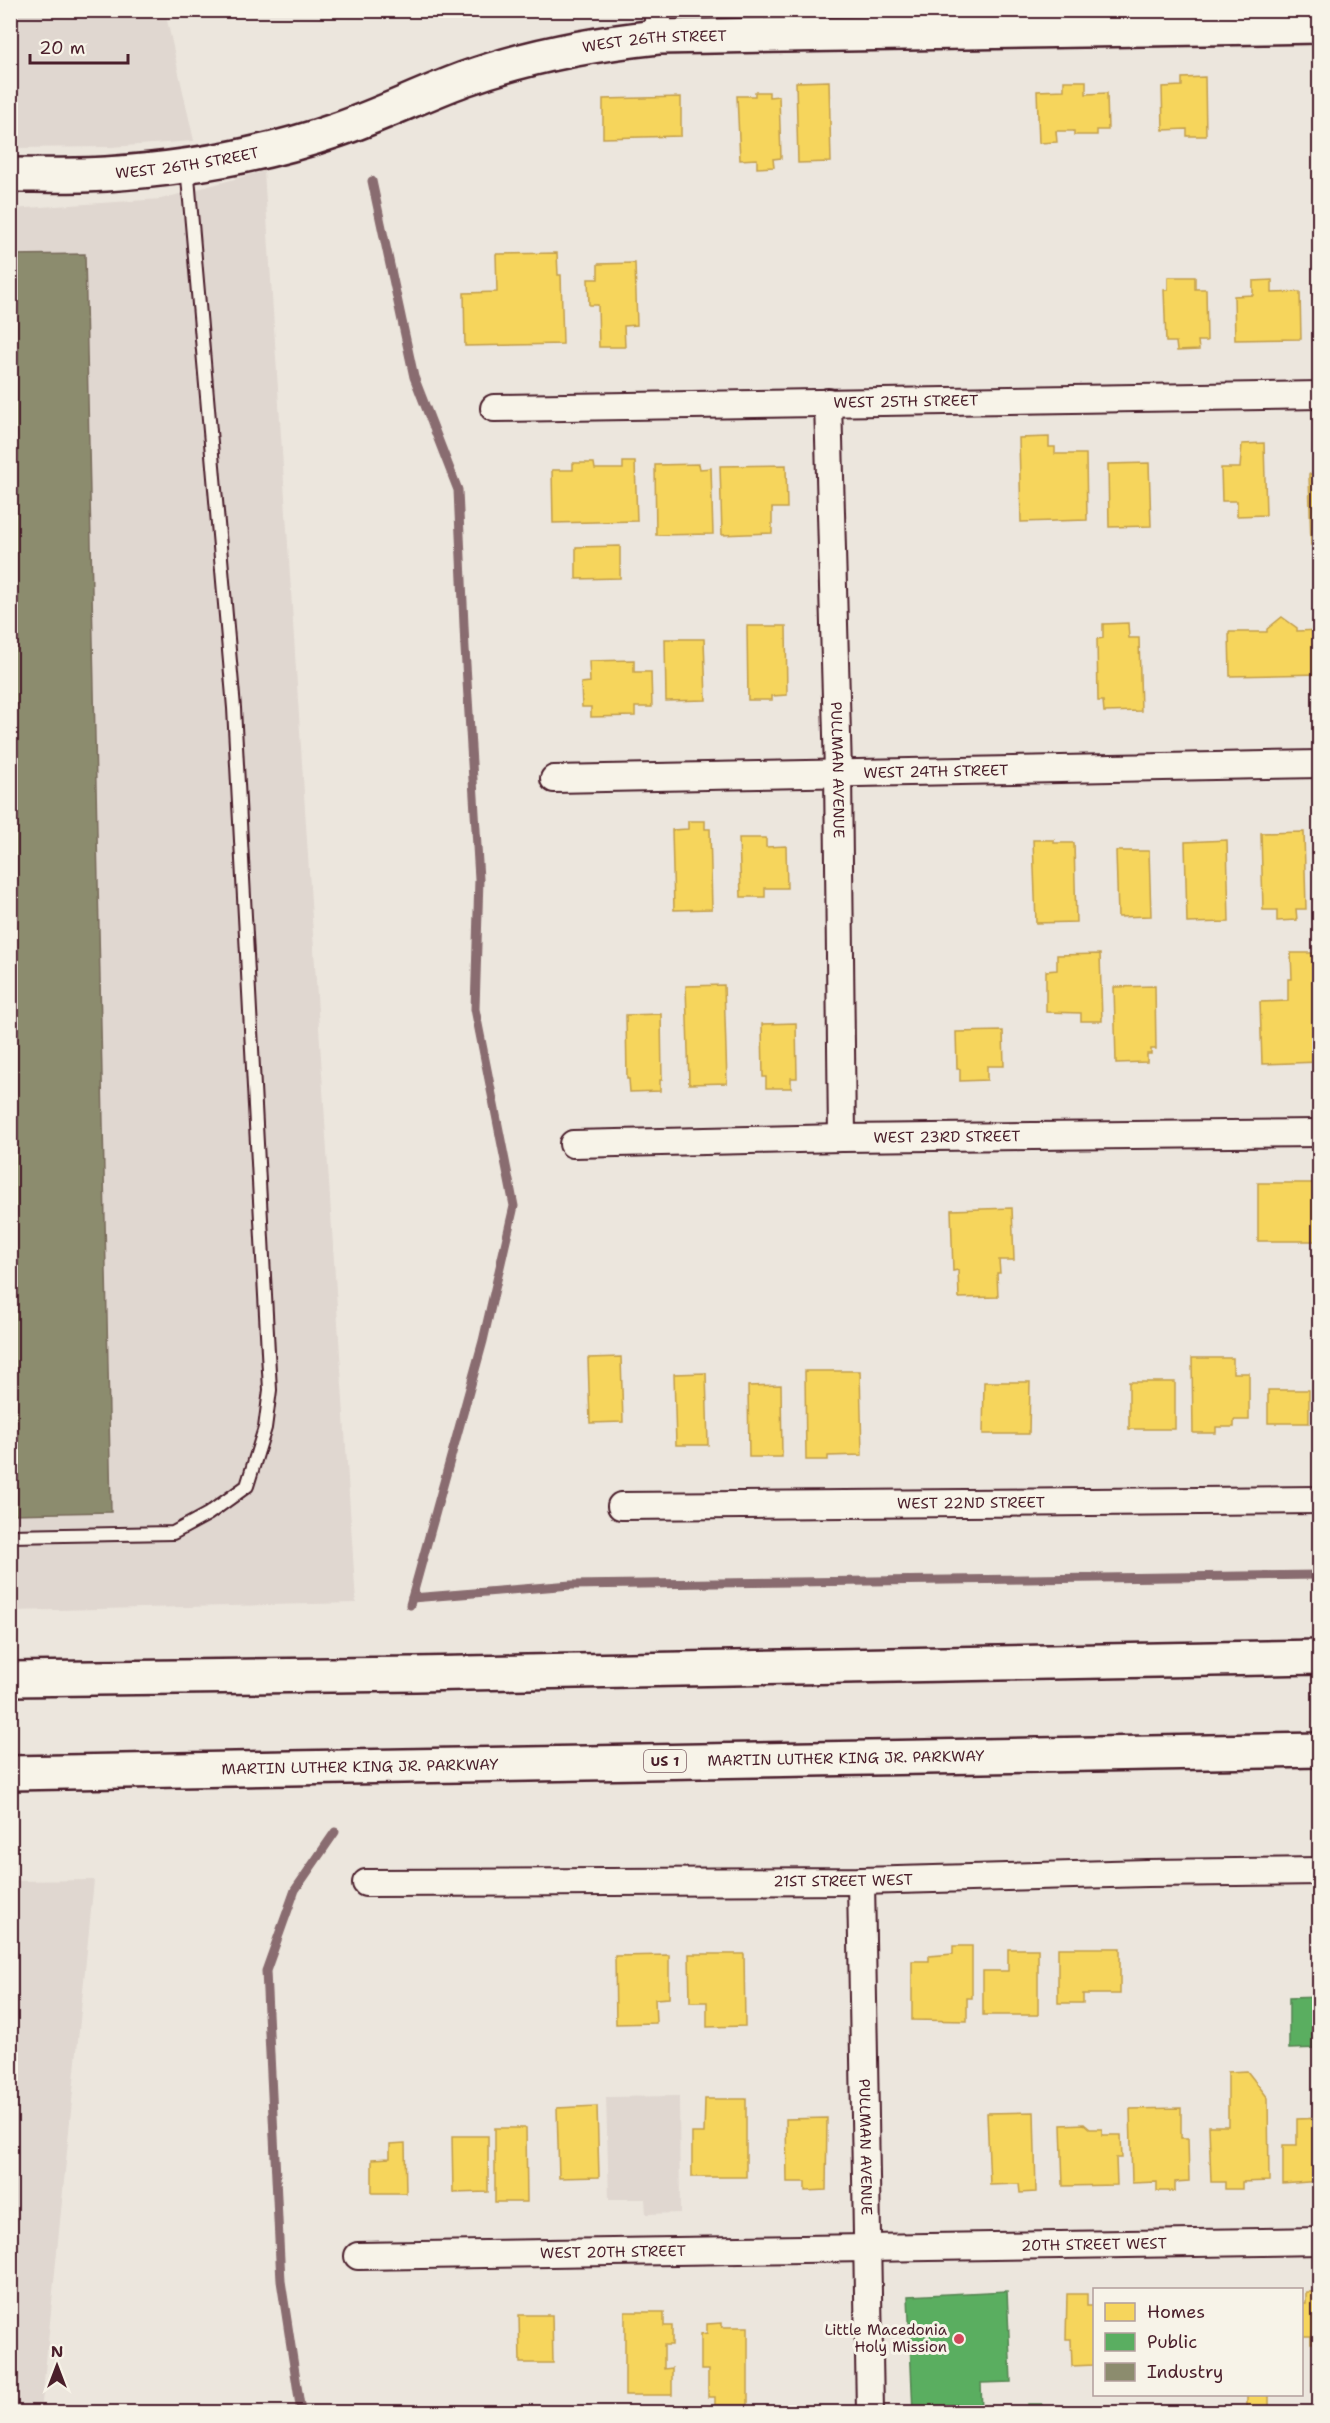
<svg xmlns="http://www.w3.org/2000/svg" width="1330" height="2423" viewBox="0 0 1330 2423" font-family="'Shantell Sans',sans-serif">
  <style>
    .built { fill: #e0d7d0 }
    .homes { fill: #f6d55c; stroke: #c29e4d; stroke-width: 1.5 }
    .public { fill: #5aae61; stroke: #558351; stroke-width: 1.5 }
    .industry { fill: #8c8c6e; stroke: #786b5a; stroke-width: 1.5 }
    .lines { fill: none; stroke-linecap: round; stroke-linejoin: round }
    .stream { stroke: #896c6f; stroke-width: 9 }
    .service-casing { stroke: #4a1f2b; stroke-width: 16 }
    .minor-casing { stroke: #4a1f2b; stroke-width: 30 }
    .secondary-casing { stroke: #4a1f2b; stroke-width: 38 }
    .trunk-casing { stroke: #4a1f2b; stroke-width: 38 }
    .service { stroke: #f7f3e8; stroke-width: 12 }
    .minor { stroke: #f7f3e8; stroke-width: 26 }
    .secondary { stroke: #f7f3e8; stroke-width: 33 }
    .trunk { stroke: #f7f3e8; stroke-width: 33 }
    .poi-dot { fill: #d1495b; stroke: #f7f3e8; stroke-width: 2 }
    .labels { text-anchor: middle; stroke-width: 6; stroke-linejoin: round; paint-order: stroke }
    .shield { fill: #f7f3e8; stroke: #7e5f64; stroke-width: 1.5 }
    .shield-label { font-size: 14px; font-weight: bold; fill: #4a1f2b }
    .street-label { font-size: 15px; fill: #4a1f2b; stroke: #f7f3e8 }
    .poi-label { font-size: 15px; fill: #4a1f2b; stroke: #f7f3e8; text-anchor: end }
  </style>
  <rect width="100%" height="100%" fill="#ece6dd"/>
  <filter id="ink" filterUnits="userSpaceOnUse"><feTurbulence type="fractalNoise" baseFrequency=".0167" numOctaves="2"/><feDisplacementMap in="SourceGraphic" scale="12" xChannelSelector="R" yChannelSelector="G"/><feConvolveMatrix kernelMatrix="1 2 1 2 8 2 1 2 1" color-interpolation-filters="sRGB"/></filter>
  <g filter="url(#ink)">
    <g class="built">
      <polygon points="10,11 165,11 194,141 111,147 11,148"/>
      <polygon points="264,171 356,1603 11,1611 11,209 161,199"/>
      <polygon points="94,1880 41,2412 11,2412 11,1881"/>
      <polygon points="679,2096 680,2213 646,2214 645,2199 609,2199 606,2097"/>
    </g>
    <g class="homes">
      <polygon points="1205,77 1206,136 1187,136 1187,129 1163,130 1162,87 1182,86 1182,78"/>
      <polygon points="829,81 831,162 798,163 796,82"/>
      <polygon points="1064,81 1086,81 1086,94 1107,93 1108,130 1097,130 1097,135 1074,135 1074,131 1056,131 1057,142 1039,143 1037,91 1064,90"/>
      <polygon points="755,92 769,92 769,97 779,96 781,158 773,159 774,167 757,168 757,159 740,160 737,96 755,96"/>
      <polygon points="681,97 681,136 603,138 603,99"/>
      <polygon points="557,253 558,275 561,275 563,344 465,346 464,293 497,292 496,254"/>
      <polygon points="635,263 637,325 624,326 625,347 599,347 598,305 589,305 588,279 598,279 598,264"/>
      <polygon points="1168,277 1195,277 1195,289 1206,289 1207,341 1198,341 1199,350 1177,351 1176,342 1166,342 1164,290 1168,290"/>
      <polygon points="1272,280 1272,293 1300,292 1301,339 1235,340 1234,296 1253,295 1253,281"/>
      <polygon points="1049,437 1049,447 1055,447 1055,454 1086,454 1087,520 1021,522 1019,438"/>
      <polygon points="1264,443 1266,515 1237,516 1237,501 1222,501 1221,468 1240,468 1242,444"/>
      <polygon points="623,462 635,462 637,521 553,523 552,470 573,470 573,463 594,463 595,469 623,469"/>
      <polygon points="1149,463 1151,526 1109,527 1108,464"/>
      <polygon points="699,464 700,469 711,468 713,534 656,535 655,465"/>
      <polygon points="786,465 787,508 772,508 772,533 722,535 720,466"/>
      <polygon points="1309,474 1320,474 1320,545 1311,545"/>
      <polygon points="620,546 620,578 576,579 576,547"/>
      <polygon points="1282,617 1297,628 1297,631 1320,630 1320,674 1230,676 1229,632 1267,632 1267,629"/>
      <polygon points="1128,623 1129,638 1139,638 1141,711 1104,712 1103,701 1098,701 1097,639 1103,638 1103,624"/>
      <polygon points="747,626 786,626 787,695 772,696 772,700 748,700"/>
      <polygon points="665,639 704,639 706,700 666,701"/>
      <polygon points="634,660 634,672 651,672 652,707 635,707 635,716 591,717 591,707 582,707 581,683 590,682 589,661"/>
      <polygon points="688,821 705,821 705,829 710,829 712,909 674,910 672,830 688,829"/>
      <polygon points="1304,832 1306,909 1296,909 1297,920 1277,921 1277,910 1263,910 1261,833"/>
      <polygon points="739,838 766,838 766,847 786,846 787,888 765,888 765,897 741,897"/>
      <polygon points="1033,840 1054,840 1054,843 1074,843 1076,922 1036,923"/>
      <polygon points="1227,840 1229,922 1187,923 1185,842"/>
      <polygon points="1116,851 1149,851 1151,916 1118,917"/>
      <polygon points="1291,953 1319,953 1320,1062 1262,1064 1260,1002 1288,1001 1288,979 1292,979"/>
      <polygon points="1100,954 1102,1021 1081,1021 1081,1013 1046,1012 1046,971 1057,970 1057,955"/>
      <polygon points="724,985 727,1083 689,1084 686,986"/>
      <polygon points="1155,986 1156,1049 1151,1049 1151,1054 1147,1054 1147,1062 1116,1063 1114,987"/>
      <polygon points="661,1014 662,1080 660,1080 660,1091 630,1092 629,1079 627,1079 626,1015"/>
      <polygon points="796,1023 797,1078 791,1078 791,1088 766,1088 766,1077 763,1077 762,1024"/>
      <polygon points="1003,1031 1004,1066 987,1066 987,1080 960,1081 960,1069 957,1069 956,1032"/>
      <rect x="1258" y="1183" width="59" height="58"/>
      <polygon points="1012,1208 1014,1260 999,1260 1000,1273 997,1273 998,1297 959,1298 958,1270 953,1271 951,1210"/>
      <polygon points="621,1357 623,1422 590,1423 588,1358"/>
      <polygon points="1192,1358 1233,1358 1233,1373 1249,1373 1249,1420 1234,1420 1234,1427 1216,1427 1216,1433 1193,1433"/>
      <polygon points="805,1371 860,1371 862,1455 828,1456 828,1460 806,1460"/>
      <polygon points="706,1373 708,1445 676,1445 674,1374"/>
      <polygon points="984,1382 1030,1382 1029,1434 983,1434"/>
      <rect x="1129" y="1382" width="46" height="47"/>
      <polygon points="781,1385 782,1457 749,1457 748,1386"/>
      <rect x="1268" y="1390" width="41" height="33"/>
      <polygon points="953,1946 972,1946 972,1998 967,1998 967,2021 912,2020 912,1961 929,1961 929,1956 953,1954"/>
      <polygon points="1058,1948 1120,1948 1120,1994 1083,1994 1083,2003 1058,2003"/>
      <polygon points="1008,1949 1038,1949 1038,2015 983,2015 983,1971 1008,1971"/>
      <polygon points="689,1954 744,1954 745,2026 707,2027 707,2002 690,2002"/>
      <polygon points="669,1955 669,1998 655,1999 656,2023 616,2024 615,1956"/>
      <polygon points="1247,2071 1268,2098 1269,2181 1242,2182 1242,2189 1225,2189 1225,2182 1211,2182 1209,2126 1228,2126 1228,2072"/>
      <polygon points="705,2099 746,2099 746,2177 692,2177 692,2133 704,2133"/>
      <polygon points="597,2106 599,2177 559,2178 557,2108"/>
      <polygon points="1181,2108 1181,2138 1188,2138 1189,2181 1175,2182 1175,2191 1157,2191 1157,2182 1132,2183 1130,2109"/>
      <polygon points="1034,2112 1036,2192 1020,2193 1019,2184 990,2185 987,2113"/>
      <polygon points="827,2118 826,2190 805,2191 805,2182 787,2182 786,2119"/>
      <polygon points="1320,2118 1320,2181 1283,2184 1283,2145 1297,2145 1297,2119"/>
      <polygon points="1084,2124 1090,2129 1102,2129 1102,2135 1121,2135 1122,2158 1116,2158 1117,2185 1063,2186 1061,2125"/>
      <polygon points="495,2128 526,2128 527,2202 495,2202"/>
      <polygon points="452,2136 488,2136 488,2192 453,2193"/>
      <polygon points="405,2143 406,2193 372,2193 372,2159 390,2158 390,2144"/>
      <polygon points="1306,2292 1320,2292 1320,2343 1311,2343 1311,2336 1302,2336 1302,2303 1306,2303"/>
      <polygon points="1067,2294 1087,2294 1087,2306 1094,2306 1094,2365 1072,2366 1071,2339 1066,2339"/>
      <polygon points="625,2312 664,2312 664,2326 672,2326 672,2345 664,2345 664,2369 672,2368 672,2395 625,2395"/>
      <polygon points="519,2315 552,2315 553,2363 520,2363"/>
      <polygon points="722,2323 722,2327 748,2327 748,2405 715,2405 715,2397 708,2397 708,2370 701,2370 701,2334 707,2333 707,2324"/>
      <polygon points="1247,2394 1269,2394 1269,2408 1247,2409"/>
    </g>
    <g class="public">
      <polygon points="1320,1997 1320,2048 1289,2049 1289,1998"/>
      <polygon points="1007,2291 1011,2382 981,2383 982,2412 913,2412 908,2296"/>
      <rect x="1028" y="2404" width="14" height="8"/>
    </g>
    <polygon class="industry" points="85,254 111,1512 10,1514 10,255"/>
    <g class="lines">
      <g class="stream">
        <polyline points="372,181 414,377 458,490 465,648 479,879 475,1009 514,1206 483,1341 410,1605"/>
        <polyline points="412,1598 571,1585 1320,1575"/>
        <polyline points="301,2412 281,2281 266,1971 295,1890 335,1832"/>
      </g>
      <g class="service-casing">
        <polyline id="service" points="10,1536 173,1533 208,1514 247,1486 265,1428 270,1390 234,708 187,166"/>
      </g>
      <g class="minor-casing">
        <g id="minor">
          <polyline points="658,10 658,37"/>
          <path id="s1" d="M828 402 838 772 842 1138"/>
          <path id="s2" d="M494 408 1320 395"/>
          <path id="s3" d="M554 779 1320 764"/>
          <path id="s4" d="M573 1144 842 1138 1320 1133"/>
          <path id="s5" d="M621 1506 1320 1500"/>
          <path id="s6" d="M861 1881 870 2412"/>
          <path id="s7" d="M366 1883 861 1881 1147 1873 1320 1871"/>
          <path id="s8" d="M358 2256 1320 2241"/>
        </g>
      </g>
      <g class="secondary-casing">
        <g id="secondary">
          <path id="s9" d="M10 175C42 175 74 176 106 174 182 169 265 155 337 130 380 115 421 95 464 79 527 56 591 44 658 37L1320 26"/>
        </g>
      </g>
      <g class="trunk-casing">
        <g id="trunk">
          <polyline points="10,1679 416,1674 1320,1657"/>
          <path id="s10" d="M10 1773 1320 1750"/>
        </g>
      </g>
      <use href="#service" class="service"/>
      <use href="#minor" class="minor"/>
      <use href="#secondary" class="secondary"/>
      <use href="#trunk" class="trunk"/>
    </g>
  </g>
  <circle class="poi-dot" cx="959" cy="2339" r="6"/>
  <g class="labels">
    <rect class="shield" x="644" y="1750" width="42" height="22" rx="4.5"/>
    <g class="shield-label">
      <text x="665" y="1766">US 1</text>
    </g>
    <g class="street-label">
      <text dy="5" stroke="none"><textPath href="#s9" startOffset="664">WEST 26TH STREET</textPath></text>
      <text dy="5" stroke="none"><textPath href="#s9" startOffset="178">WEST 26TH STREET</textPath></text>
      <text dy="5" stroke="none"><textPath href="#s2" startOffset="412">WEST 25TH STREET</textPath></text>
      <text dy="5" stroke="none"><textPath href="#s1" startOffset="368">PULLMAN AVENUE</textPath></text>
      <text dy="5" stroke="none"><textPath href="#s3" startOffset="382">WEST 24TH STREET</textPath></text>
      <text dy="5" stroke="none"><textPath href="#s4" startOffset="374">WEST 23RD STREET</textPath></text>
      <text dy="5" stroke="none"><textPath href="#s5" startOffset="350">WEST 22ND STREET</textPath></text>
      <text dy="5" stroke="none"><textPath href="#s10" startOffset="836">MARTIN LUTHER KING JR. PARKWAY</textPath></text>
      <text dy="5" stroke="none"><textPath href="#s10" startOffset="350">MARTIN LUTHER KING JR. PARKWAY</textPath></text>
      <text dy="5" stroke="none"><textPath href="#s7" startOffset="477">21ST STREET WEST</textPath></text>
      <text dy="5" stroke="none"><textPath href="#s6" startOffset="266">PULLMAN AVENUE</textPath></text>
      <text dy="5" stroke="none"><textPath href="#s8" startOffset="736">20TH STREET WEST</textPath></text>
      <text dy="5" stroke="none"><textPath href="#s8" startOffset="255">WEST 20TH STREET</textPath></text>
    </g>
    <g class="poi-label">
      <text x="947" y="2335">Little Macedonia<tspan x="947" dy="17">Holy Mission</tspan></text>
    </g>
  </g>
  <rect width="1330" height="2423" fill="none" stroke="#f7f3e8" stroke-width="36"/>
  <rect x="18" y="18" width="1294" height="2387" fill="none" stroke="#4a1f2b" stroke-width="2" filter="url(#ink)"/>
  <rect x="1093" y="2288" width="210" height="108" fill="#f7f3e8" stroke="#b29e9c" stroke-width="1.5"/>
  <rect x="1105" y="2303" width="30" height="18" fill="#f6d55c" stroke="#b29e9c" stroke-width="1.5"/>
  <text x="1147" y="2318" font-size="18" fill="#4a1f2b">Homes</text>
  <rect x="1105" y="2333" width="30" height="18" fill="#5aae61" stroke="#b29e9c" stroke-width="1.5"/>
  <text x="1147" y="2348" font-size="18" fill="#4a1f2b">Public</text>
  <rect x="1105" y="2363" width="30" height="18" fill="#8c8c6e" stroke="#b29e9c" stroke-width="1.5"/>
  <text x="1147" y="2378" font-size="18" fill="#4a1f2b">Industry</text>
  <g transform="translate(57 2366)" stroke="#f7f3e8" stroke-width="4.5" paint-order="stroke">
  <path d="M0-4.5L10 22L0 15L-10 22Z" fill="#4a1f2b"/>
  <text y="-9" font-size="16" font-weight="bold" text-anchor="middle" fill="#4a1f2b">N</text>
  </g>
  <path d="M30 54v9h98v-9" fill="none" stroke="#4a1f2b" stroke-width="3"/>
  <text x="39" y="54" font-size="18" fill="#4a1f2b" stroke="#f7f3e8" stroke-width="4.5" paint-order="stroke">20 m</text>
</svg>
